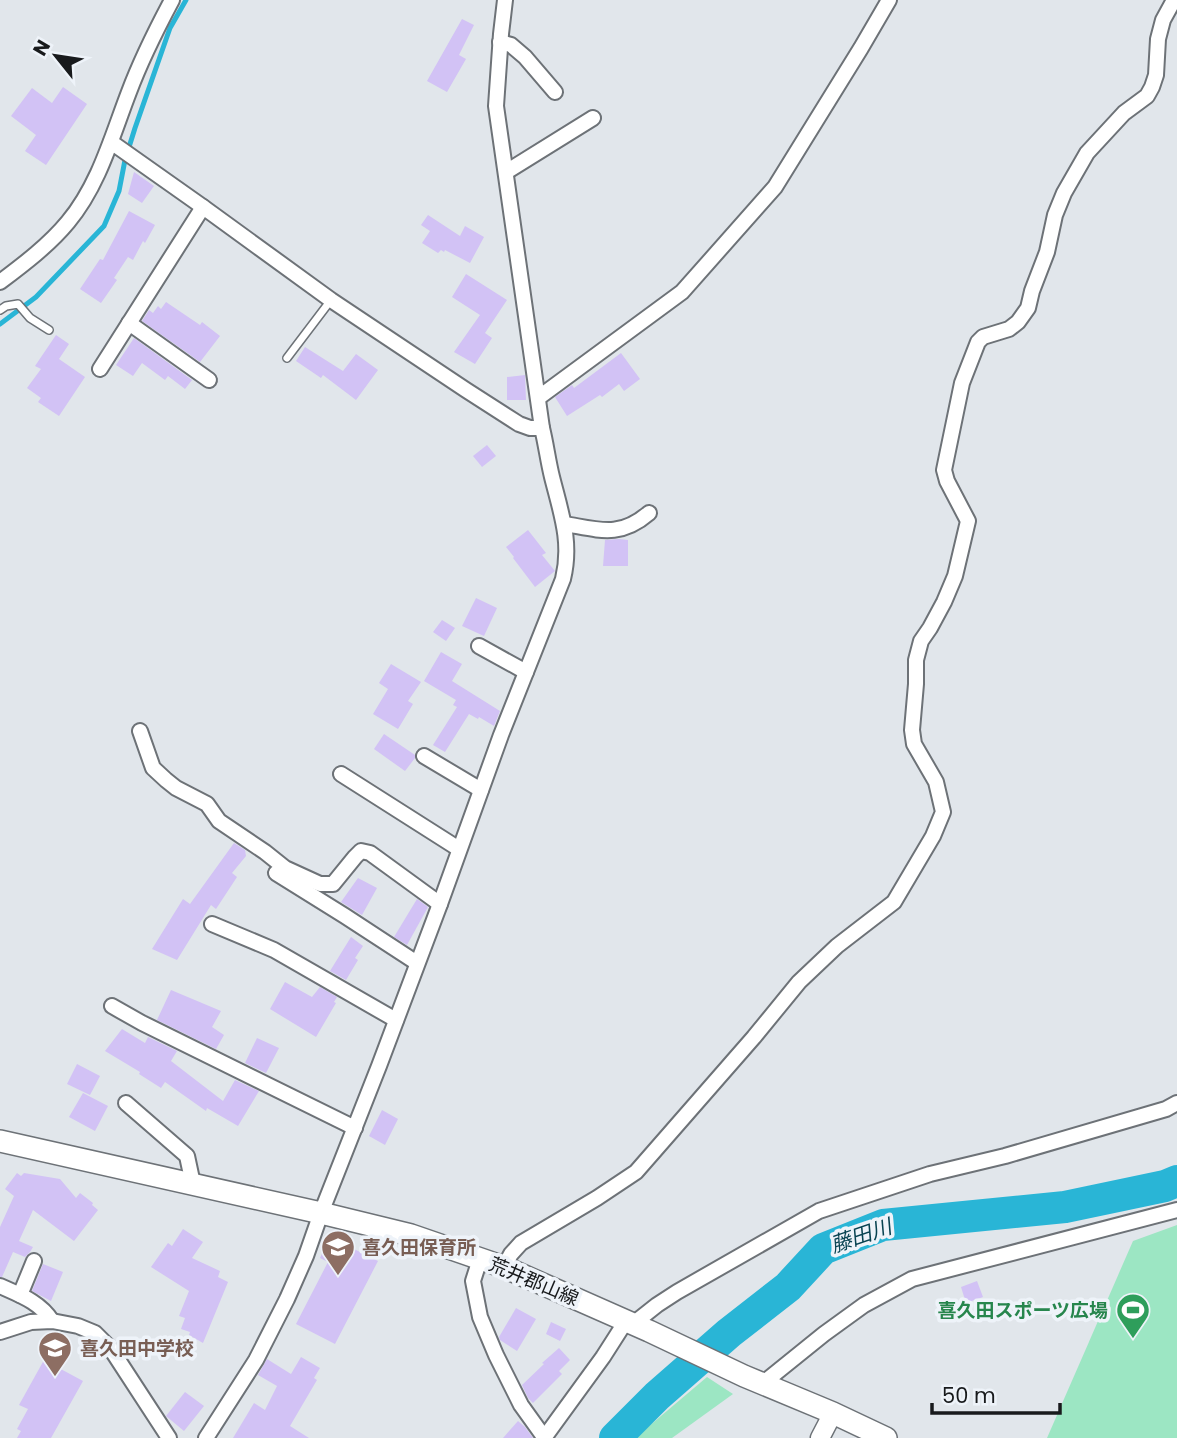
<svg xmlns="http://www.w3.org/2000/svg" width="1177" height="1438" viewBox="0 0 1177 1438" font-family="Poppins,'Noto Sans JP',sans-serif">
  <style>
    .green { fill: #9ce6c3 }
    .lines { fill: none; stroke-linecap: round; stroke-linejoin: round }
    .stream { stroke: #29b5d6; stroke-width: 5 }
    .river { stroke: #29b5d6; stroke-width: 32 }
    .building { fill: #d2c2f5 }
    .service-casing { stroke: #6d7277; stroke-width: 10 }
    .minor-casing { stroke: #6d7277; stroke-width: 18 }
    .tertiary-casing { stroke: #6d7277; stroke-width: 21 }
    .secondary-casing { stroke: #6d7277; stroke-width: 24 }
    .service { stroke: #fff; stroke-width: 7 }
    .minor { stroke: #fff; stroke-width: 14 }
    .tertiary { stroke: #fff; stroke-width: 18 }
    .secondary { stroke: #fff; stroke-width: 21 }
    .labels { text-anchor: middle; stroke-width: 7; stroke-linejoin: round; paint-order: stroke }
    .education-label { font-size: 19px; font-weight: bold; fill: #785e54; stroke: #eef3f9; text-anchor: start }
    .street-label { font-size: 19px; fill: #181a1c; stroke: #eef3f9 }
    .leisure-label { font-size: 19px; font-weight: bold; fill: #27864d; stroke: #eef3f9; text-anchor: end }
    .water-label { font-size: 21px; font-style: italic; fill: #084351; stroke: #eef3f9 }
  </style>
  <rect width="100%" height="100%" fill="#e1e6eb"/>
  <g class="green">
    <polygon points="1177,1225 1177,1438 1047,1438 1133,1241"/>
    <polygon points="707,1377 733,1394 672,1438 635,1438"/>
  </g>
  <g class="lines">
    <polyline class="stream" points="0,324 36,297 104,226 119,191 125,160 135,128 170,28 186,0"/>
    <polyline class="river" points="615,1438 657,1396 729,1333 788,1287 823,1249 883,1225 1065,1207 1165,1186 1177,1181"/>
  </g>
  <g class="building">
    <polygon points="462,19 474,25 459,55 466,59 447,92 427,81"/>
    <polygon points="63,87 87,104 46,165 25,151 36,135 11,116 32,88 52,103"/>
    <polygon points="134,172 154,186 142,203 128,194"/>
    <polygon points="129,211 155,225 145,243 143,241 133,260 128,257 114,278 117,280 101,303 80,289 100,259 103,260"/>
    <polygon points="428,215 460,236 465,226 484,237 470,263 445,250 444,252 441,250 438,253 422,243 430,231 421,225"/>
    <polygon points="466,274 507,300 485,333 492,338 475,364 454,352 480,315 452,297"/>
    <polygon points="166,302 200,325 202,322 220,336 200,362 142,321 149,310 153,313 158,306 161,309"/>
    <polygon points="56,335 69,344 59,359 85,377 59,416 38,402 41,398 27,388 41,369 35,366"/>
    <polygon points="134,338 192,380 185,389 168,376 165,380 142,363 133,376 116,365"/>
    <polygon points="305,347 343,371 356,354 378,370 356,400 323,375 321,378 296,361"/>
    <polygon points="621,353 640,379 624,391 619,384 602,397 600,395 567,416 555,397 572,385 574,388"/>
    <polygon points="525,375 526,400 507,400 507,377"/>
    <polygon points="487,445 496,456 482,467 473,456"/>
    <polygon points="528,530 546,553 542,555 555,571 535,587 513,558 514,557 506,547"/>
    <polygon points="619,539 628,540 628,566 603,566 605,540"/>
    <polygon points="476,598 497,608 484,636 462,626"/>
    <polygon points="442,620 455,628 446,641 433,632"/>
    <polygon points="441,652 462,664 452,681 500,711 494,726 479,717 478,719 469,714 445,752 433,745 457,707 453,705 456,700 424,681"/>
    <polygon points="391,664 421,682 408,701 413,704 398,729 373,714 388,689 379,683"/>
    <polygon points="384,734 415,755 415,758 405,771 374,749"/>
    <polygon points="234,843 245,850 246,856 232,873 237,877 216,909 211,905 177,960 152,949 183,899 190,904"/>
    <polygon points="358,878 377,888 362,915 341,902"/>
    <polygon points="417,899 428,907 407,945 394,937"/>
    <polygon points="351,937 363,946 355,958 358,960 346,980 330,971"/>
    <polygon points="285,982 312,997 320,987 337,997 334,1002 336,1003 316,1037 270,1009"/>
    <polygon points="171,990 221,1011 212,1027 224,1035 216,1049 157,1020"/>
    <polygon points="122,1029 145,1043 148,1037 177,1051 171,1061 223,1101 235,1080 259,1091 238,1126 207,1108 206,1111 165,1082 161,1088 139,1074 140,1072 105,1051"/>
    <polygon points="257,1038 279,1048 266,1073 245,1063"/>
    <polygon points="77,1064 100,1076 90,1095 67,1084"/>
    <polygon points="83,1093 108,1106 95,1131 69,1117"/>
    <polygon points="382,1110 398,1119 385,1145 369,1136"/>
    <polygon points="17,1173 21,1176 24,1173 60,1179 76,1198 80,1193 93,1203 92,1205 98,1210 74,1241 33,1210 19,1241 33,1247 30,1252 25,1257 13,1252 2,1277 0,1277 0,1227 14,1196 5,1189"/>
    <polygon points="183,1229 203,1242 192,1258 220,1271 218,1277 228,1282 203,1343 189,1335 190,1332 181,1329 185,1318 179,1316 189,1291 151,1267 168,1243 172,1246"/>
    <polygon points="330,1237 378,1261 335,1344 296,1324 328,1262 320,1258"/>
    <polygon points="43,1264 63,1272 51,1301 32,1291"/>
    <polygon points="977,1281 983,1297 966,1303 961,1287"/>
    <polygon points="516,1308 536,1319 517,1351 500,1340 499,1337"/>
    <polygon points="551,1322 566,1329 560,1341 546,1334"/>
    <polygon points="559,1348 570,1360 559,1371 562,1374 533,1403 528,1398 522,1385 544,1364 542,1363"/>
    <polygon points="301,1357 320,1368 314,1378 317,1380 290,1426 309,1438 233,1438 254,1403 265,1410 277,1386 258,1375 267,1359 291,1374"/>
    <polygon points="44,1360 83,1381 51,1438 17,1438 21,1431 17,1429 28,1409 19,1405"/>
    <polygon points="185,1392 204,1406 184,1431 166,1416"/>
    <polygon points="518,1421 525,1427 533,1438 503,1438"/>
  </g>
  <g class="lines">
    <g class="service-casing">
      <g id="service">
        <polyline points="0,310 6,306 18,304 30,318 49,330"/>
        <polyline points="287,358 331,300"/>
      </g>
    </g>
    <g class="minor-casing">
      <g id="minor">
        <polyline points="500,42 511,45 525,57 555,92"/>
        <polyline points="111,142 203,207 331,300 466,390 519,424 530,428 542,428"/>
        <polyline points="506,172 593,118"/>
        <path d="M0 282C24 264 49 245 68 222 99 185 112 136 129 92 141 60 156 30 172 0"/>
        <polyline points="129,323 209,380"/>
        <polyline points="100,369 203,207"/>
        <polyline points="538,398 682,292 775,187 861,48 889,0"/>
        <path d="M565 524C600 530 620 538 649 513"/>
        <polyline points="479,646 526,672"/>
        <polyline points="140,731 153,768 166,780 176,788 207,804 219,821 265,852 285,868 320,884 333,884 355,857 361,851 370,853 440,904"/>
        <polyline points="424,756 481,790"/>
        <polyline points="341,774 459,849"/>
        <polyline points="276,873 345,916 417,963"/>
        <polyline points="212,924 274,950 396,1020"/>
        <polyline points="112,1006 142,1023 355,1128"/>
        <polyline points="126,1103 187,1156 193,1184"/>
        <polyline points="480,1259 473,1281 480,1317 496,1355 521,1405 544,1437"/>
        <polyline points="504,1267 511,1254 521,1243 597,1198 636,1172 754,1037 799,982 837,946 894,902 933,836 943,812 936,782 914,744 912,730 916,684 916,660 921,641 930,628 944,602 955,576 968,521 947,481 944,470 962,383 978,342 983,337 1009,329 1018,322 1028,308 1032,291 1047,252 1055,215 1064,193 1087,153 1124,113 1147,96 1152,87 1156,75 1158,39 1163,20 1174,0"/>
        <path d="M0 1286C20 1295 40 1302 52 1321"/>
        <polyline points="20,1295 34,1261"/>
        <polyline points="633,1324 657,1305 677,1292 819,1211 930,1174 1005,1156 1166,1109 1177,1103"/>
        <polyline points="0,1332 31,1322 52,1321 78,1326 95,1333 111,1349 169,1438"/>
        <polyline points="762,1384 824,1334 864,1305 912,1279 1177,1210"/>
        <path d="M206 1438 256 1360 287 1299 306 1256 321 1213 379 1066 440 904 501 735 563 579C572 542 561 513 552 477 548 461 546 444 542 428L496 106 501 34 505 0"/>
        <polyline points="544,1438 603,1357 626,1321"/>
      </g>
    </g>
    <g class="tertiary-casing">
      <polyline id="tertiary" points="820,1438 833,1413"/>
    </g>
    <g class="secondary-casing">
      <polyline id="secondary" points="0,1141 321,1213 411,1235 504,1267 649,1331 744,1376 833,1413 886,1438"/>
    </g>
    <use href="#service" class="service"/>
    <use href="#minor" class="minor"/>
    <use href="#tertiary" class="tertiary"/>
    <use href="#secondary" class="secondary"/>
  </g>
  <defs>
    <g id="school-pin" transform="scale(1.75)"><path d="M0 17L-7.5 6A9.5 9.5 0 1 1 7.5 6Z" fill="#8d6e63" stroke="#eef3f9"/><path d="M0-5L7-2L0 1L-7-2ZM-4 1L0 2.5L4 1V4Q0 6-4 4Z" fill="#fff"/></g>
    <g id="stadium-pin" transform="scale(1.75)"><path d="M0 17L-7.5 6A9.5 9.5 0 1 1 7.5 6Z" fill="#2e9e5b" stroke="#eef3f9"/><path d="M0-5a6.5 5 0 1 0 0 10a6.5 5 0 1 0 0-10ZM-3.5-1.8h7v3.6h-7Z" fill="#fff"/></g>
  </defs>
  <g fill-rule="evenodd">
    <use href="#school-pin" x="338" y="1247"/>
    <use href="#stadium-pin" x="1133" y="1310"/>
    <use href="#school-pin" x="55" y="1348"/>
  </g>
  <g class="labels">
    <g class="education-label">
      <text x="362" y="1254">喜久田保育所</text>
      <text x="80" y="1355">喜久田中学校</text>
    </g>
    <g class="street-label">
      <text transform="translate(534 1281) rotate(23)" y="7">荒井郡山線</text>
    </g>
    <g class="leisure-label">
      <text x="1108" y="1317">喜久田スポーツ広場</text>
    </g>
    <g class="water-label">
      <text transform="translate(861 1236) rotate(-19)" y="7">藤田川</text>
    </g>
  </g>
  <g transform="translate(56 56) rotate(300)" stroke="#eef3f9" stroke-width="5" paint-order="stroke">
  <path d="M0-5L12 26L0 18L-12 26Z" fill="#181a1c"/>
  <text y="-10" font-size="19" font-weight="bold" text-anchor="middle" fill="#181a1c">N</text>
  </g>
  <path d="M932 1403v10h128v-10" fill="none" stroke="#181a1c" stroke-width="3.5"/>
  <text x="942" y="1403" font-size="21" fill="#181a1c" stroke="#eef3f9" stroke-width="5" paint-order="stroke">50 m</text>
</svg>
